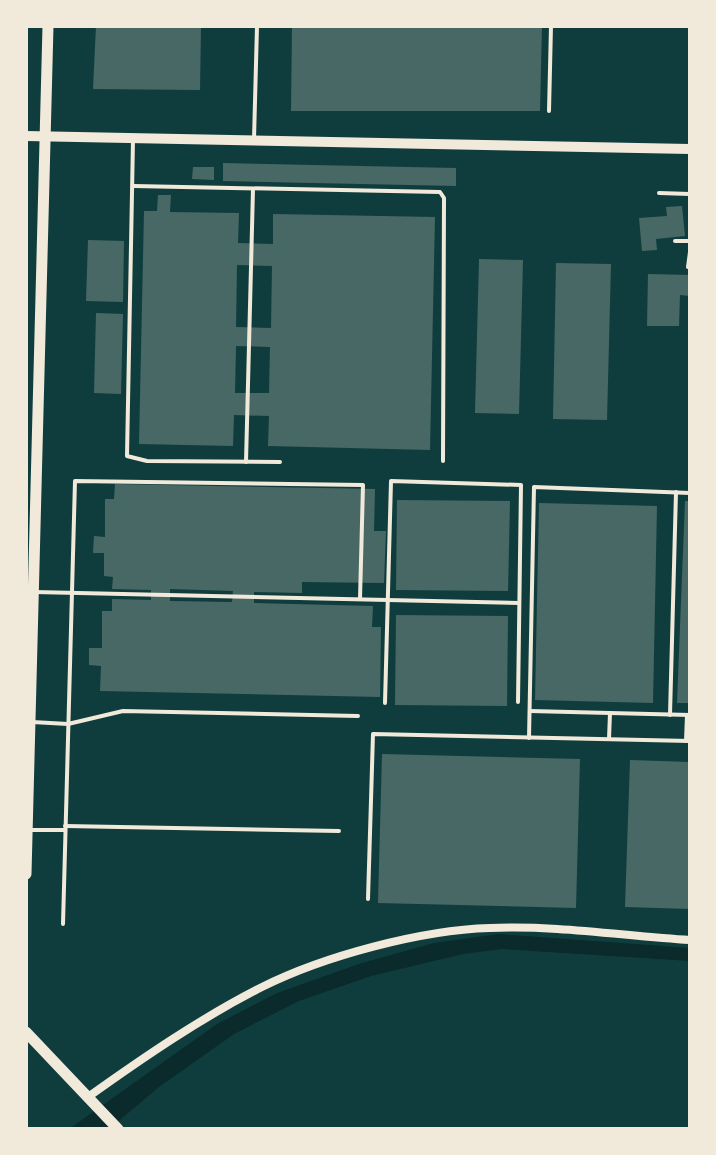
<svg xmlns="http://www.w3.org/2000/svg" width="716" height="1155" viewBox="0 0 716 1155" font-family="Mulish,sans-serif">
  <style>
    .water { fill: #0a2a2b }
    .building { fill: #486865; fill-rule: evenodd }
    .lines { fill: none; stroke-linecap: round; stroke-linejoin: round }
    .service { stroke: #f1e9da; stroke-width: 4 }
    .minor { stroke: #f1e9da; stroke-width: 8 }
    .tertiary { stroke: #f1e9da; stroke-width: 10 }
    .secondary { stroke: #f1e9da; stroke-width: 11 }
  </style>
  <rect width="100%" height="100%" fill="#0f3d3e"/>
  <polygon class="water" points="499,934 690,948 690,961 502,949 463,954 371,976 299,1001 234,1034 159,1087 109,1129 69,1129 217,1024 277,993 362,963 434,943"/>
  <g class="building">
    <polygon points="96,26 201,26 200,90 93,89"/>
    <polygon points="292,26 542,26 540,111 291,111"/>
    <polygon points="223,163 456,168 456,186 223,181"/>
    <polygon points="193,167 214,167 214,180 192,179"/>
    <path d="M158 195H171L170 212 239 213 238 243 273 244V214L435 217 430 450 268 446 269 416 234 415 233 446 139 444 144 211H157ZM237 265 272 266 271 328 236 327ZM236 346 270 347 269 393H235Z"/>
    <polygon points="682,206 685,236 656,239 657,250 642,251 639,218 667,216 666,207"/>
    <polygon points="88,240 124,241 123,302 86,301"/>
    <polygon points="479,259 523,260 519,414 475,413"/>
    <polygon points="556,263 611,264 607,420 553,419"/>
    <polygon points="648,274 690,275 690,296 680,295 679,326 647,326"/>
    <polygon points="96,313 123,314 121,394 94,393"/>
    <path d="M115 484 375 489 374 531H386L384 583 302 582V593L254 592V603L373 606 372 627H381L380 697 100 691 101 666 89 665V648H102V611H112V599L151 600V590L112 589 113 577 104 576V553H93L94 536 105 537V499H114ZM170 589 233 591 232 602 170 601Z"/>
    <polygon points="397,500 510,501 508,591 396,590"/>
    <polygon points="685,501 690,501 690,703 677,703"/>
    <polygon points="539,503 657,506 653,703 535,700"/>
    <polygon points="396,615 508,616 507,706 395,705"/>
    <polygon points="382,754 580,759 576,908 378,903"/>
    <polygon points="630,760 690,762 690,909 625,907"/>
  </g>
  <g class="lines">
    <g class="service">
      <polyline points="549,111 551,26"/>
      <polyline points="254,139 257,26"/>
      <polyline points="133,140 127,456 147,461 280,462"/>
      <polyline points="134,186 440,192 444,198 443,461"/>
      <polyline points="659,193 690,194"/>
      <polyline points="675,241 690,241"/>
      <polyline points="688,267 690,252"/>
      <polyline points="246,462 253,189"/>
      <polyline points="34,592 519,603"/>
      <polyline points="385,703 391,481 521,485 518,702"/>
      <polyline points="530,711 690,715"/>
      <polyline points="670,715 676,492"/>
      <polyline points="32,722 68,724 123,711 358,716"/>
      <polyline points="529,738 534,487 690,493"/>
      <polyline points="609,739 610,713"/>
      <polyline points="686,741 687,715"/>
      <polyline points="65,826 339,831"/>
      <polyline points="30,830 65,830"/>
      <polyline points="368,899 373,734 690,741"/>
      <polyline points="63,924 75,481 363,485 360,599"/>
    </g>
    <path class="minor" d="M88 1097C144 1057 201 1018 262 987 324 956 421 930 490 928 557 925 624 936 690 940"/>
    <polyline class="tertiary" points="26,136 690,149"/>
    <g class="secondary">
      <polyline points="26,874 48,26"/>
      <polyline points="26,1032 118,1129"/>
    </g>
  </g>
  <rect width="716" height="1155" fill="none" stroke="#f1e9da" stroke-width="56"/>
</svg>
